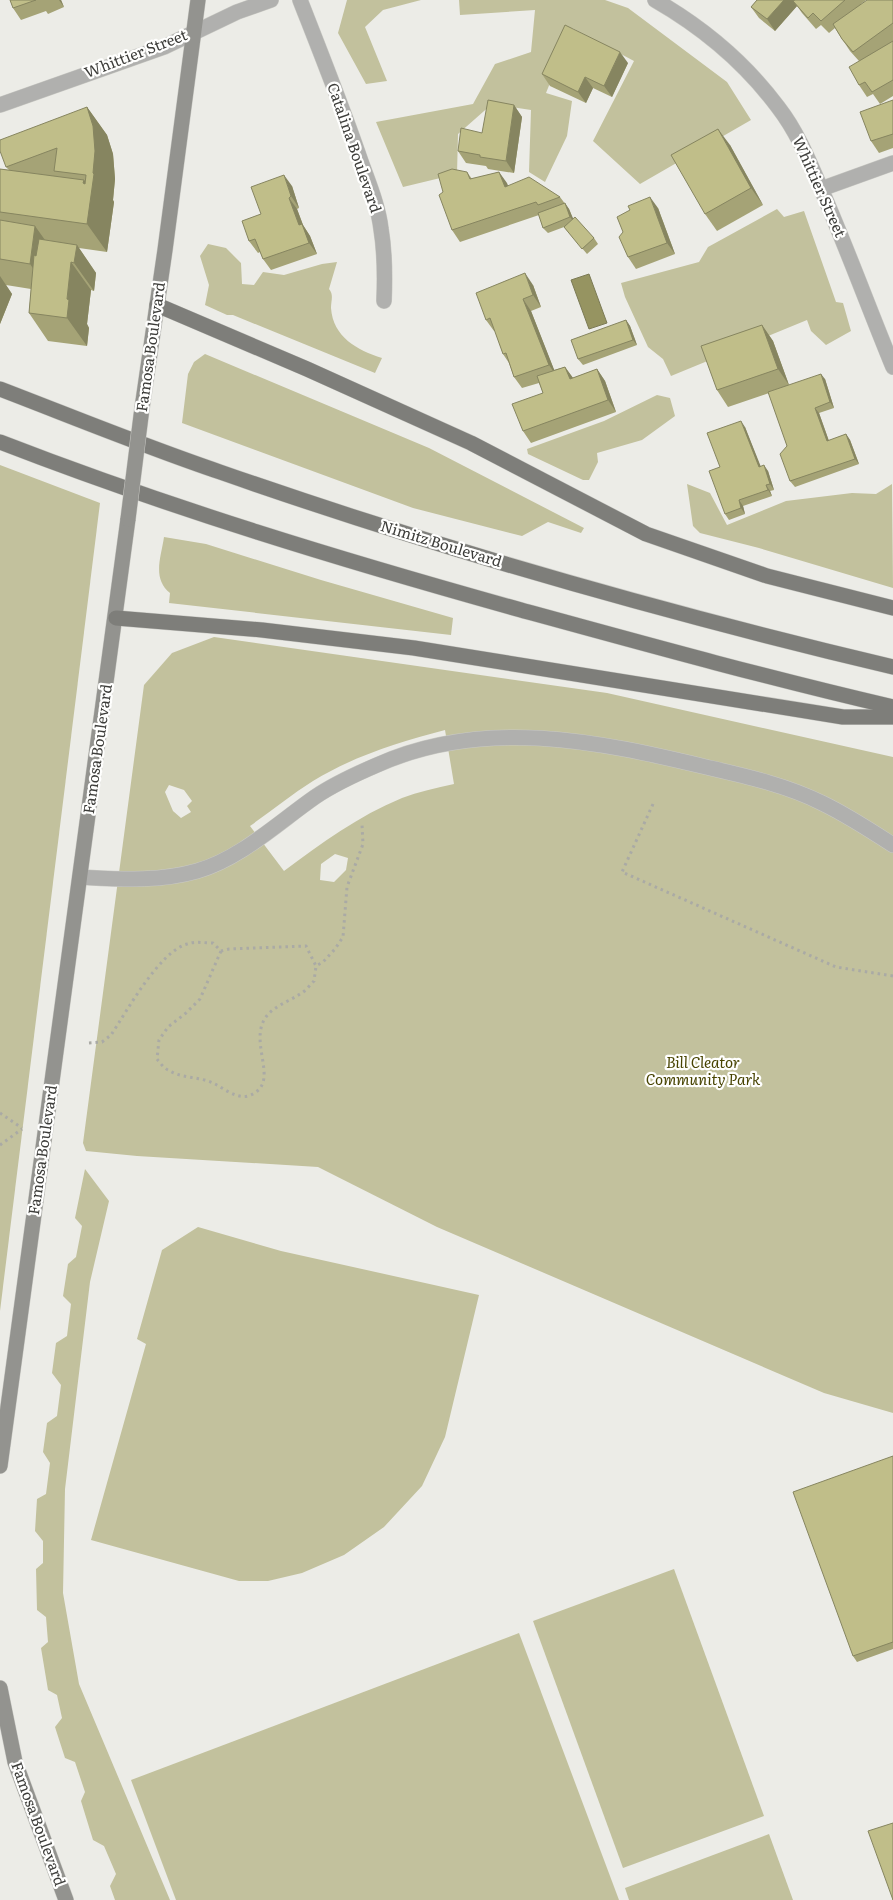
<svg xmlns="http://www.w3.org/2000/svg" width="893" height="1900" viewBox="0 0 893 1900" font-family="Literata,serif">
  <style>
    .green { fill: #c2c19d; fill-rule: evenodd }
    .water { fill: #969461; stroke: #7b7a55 }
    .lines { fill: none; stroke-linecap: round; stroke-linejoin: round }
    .lane-casing { stroke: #c9c9c4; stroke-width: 16 }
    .street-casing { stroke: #c9c9c4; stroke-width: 16 }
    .secondary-casing { stroke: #c9c9c4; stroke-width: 16 }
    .primary-casing { stroke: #c9c9c4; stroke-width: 16 }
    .path { stroke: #aaaaa5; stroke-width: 3; stroke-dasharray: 2.5 4; stroke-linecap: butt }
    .lane { stroke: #b0b0ae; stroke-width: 15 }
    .street { stroke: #b0b0ae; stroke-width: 15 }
    .secondary { stroke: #93938f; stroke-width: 15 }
    .primary { stroke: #7e7e7a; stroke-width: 15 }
    .secondary-bridge-casing { stroke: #c9c9c4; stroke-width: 16; stroke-linecap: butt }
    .secondary-bridge { stroke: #93938f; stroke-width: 15 }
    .wall { fill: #a5a376 }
    .shaded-wall { fill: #868560 }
    .building { fill: #c0be89; stroke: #868560 }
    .labels { text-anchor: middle; stroke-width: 4.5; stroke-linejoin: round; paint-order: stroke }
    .street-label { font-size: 15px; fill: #3d3d3a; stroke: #fffffe }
    .park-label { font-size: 15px; font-style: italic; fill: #474300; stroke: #fffffe }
  </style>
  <rect width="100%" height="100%" fill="#ecece7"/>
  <g class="green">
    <polygon points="347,0 421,0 383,10 365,27 387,81 366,84 338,33"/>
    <polygon points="459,0 605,0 628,8 727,82 751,120 640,184 593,141 634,61 572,28 546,93 572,101 567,136 545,182 529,172 531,110 492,104 458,134 457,174 403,187 376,122 473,104 495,64 531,52 535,10 460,15"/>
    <polygon points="777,209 784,217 804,211 836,302 843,303 851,331 826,345 811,331 807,320 671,376 663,359 648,347 625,297 621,283 699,262 708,247"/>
    <path d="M208 244 226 248 241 263 242 284 254 285 263 272 284 275 322 264 337 262 329 289C334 295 331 300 331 308 333 337 357 350 382 358L375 373 233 315H227L205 305 209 285 200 256Z"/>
    <polygon points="205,354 429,448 584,528 581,533 548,522 522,536 413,508 182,423 188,374 194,362"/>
    <polygon points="657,395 670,398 675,416 642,440 597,453 598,462 589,480 583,480 528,454 527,449 604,421"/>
    <polygon points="0,465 100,503 0,1311"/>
    <polygon points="687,484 710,493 727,525 786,501 852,493 876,494 892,484 893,588 759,548 700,533 693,526"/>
    <path d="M164 537 206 544 321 580 453 618 451 635 169 603 170 593C152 578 161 558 164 537Z"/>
    <path d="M214 637 607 693 893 757V1413L824 1393 437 1227 318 1167 137 1156 86 1151 83 1143 144 685 172 653ZM445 730 454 784C436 788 418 792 402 798 358 816 322 843 284 871L250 826C271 811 291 795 313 781 354 756 399 742 445 730ZM169 785 184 790 192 801 187 806 191 812 181 818 173 811 165 792ZM335 854 348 858 346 870 334 882 320 880 321 864Z"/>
    <polygon points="85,1169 109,1201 90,1282 65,1489 63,1593 79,1684 170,1900 115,1900 110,1886 116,1874 104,1846 93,1840 81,1801 85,1792 75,1762 65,1758 55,1727 62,1718 57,1695 48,1690 41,1648 48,1642 46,1617 37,1610 36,1569 43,1563 43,1541 35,1531 37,1499 46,1494 50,1463 43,1452 47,1423 57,1416 61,1385 52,1373 56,1343 67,1336 71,1304 63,1296 68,1264 76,1257 82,1226 75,1218"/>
    <polygon points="198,1227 281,1251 479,1295 445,1437 422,1486 384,1527 344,1555 302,1573 268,1581 239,1581 91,1540 146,1344 137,1339 162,1250"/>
    <polygon points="674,1569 764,1816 623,1868 533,1621"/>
    <polygon points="519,1633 619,1900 176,1900 131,1780"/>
    <polygon points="769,1834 793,1900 629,1900 625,1888"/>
  </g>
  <polygon class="water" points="589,274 607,323 589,329 571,280"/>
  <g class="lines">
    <g class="lane-casing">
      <path id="lane" d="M80 877C119 879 159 882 197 871 240 859 279 822 315 797 334 784 356 774 377 765 484 717 597 741 706 767 745 776 786 785 822 803 847 815 870 830 893 845"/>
    </g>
    <g class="street-casing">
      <g id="street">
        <path d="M300 0C320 51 340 101 358 153 366 177 378 203 381 229 385 253 385 277 384 301"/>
        <path d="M655 0C702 27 746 64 778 107 799 134 811 166 825 198 849 254 870 311 893 367"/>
        <polyline points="0,105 164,47 237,12 271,0"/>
        <polyline points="821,189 893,163"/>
      </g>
    </g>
    <g class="secondary-casing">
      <g id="secondary">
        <polyline points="142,408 165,250 198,0"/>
        <polyline points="0,1466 128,519"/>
        <polyline points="0,1688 15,1762 66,1900"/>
      </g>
    </g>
    <g class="primary-casing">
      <g id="primary">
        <polyline points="157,305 307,369 471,443 646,534 767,576 893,608"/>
        <path d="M0 389C73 417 146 447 220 472 440 549 666 613 893 667"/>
        <path d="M0 442C170 508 345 561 521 610 645 644 768 678 893 707"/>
        <polyline points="116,618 262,630 414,648 843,717 893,717"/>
      </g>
    </g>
    <g class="path">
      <polyline points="653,804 622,872 836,967 893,976"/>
      <path d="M221 951 200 999 186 1013 168 1027 159 1040 157 1059C160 1063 164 1068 168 1070 182 1079 200 1076 215 1084 228 1091 242 1103 256 1092 276 1078 251 1044 264 1020 271 1007 288 1002 300 994 306 991 310 985 314 981L316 966"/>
      <path d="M89 1043 102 1042 111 1035C127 1011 159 952 187 944 195 941 204 943 213 943L221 951 229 949 306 946 316 966 323 962 335 949 343 937 347 887 363 844 362 825"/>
      <polyline points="0,1113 22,1128"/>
      <polyline points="0,1145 22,1129"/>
    </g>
    <use href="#lane" class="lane"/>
    <use href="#street" class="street"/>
    <use href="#secondary" class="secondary"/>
    <use href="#primary" class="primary"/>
    <g class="secondary-bridge-casing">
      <polyline id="secondary-bridge" points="128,519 142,408"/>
    </g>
    <use href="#secondary-bridge" class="secondary-bridge"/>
  </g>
  <g class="wall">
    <polygon points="10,0 61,0 64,7 48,14 46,11 21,20 13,8"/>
    <polygon points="757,0 866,0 861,4 893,0 893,96 880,104 873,94 867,97 859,85 859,61 850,51 842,39 835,28 829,33 821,25 816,29 802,13 797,6 775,31 759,18 751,7"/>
    <polygon points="628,63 612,97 593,88 586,103 550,86 542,74"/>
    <polygon points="893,100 893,148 879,153 871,141"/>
    <polygon points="514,105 522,117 514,173 488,169 486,166 466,163 458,151 482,133"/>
    <polygon points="87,107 107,135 113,154 115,179 113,200 114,202 107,252 79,248 96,273 94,291 91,290 87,324 89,328 87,346 48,341 29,313 31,289 6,285 12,294 0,324 0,169 9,170 6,167"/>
    <polygon points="730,145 763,205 717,231 705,214"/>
    <polygon points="467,172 472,179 499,172 508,186 560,197 569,209 573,219 594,238 598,244 587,254 564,227 548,233 543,228 539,215 460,242 452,230 443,192"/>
    <polygon points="292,186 299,208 297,209 303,225 310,236 317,254 271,270 263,259 260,252 258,253 249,241 261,214"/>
    <polygon points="658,208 675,254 636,269 628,257"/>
    <polygon points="533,285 541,307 531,311 554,370 565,367 573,378 597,369 605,381 616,412 531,443 523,431 543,393 539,383 522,388 514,377 509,363 503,354 495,331 494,331 486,320"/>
    <polygon points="626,320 630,326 637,345 583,365 578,359"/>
    <polygon points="762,325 773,341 789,385 825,379 834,408 819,413 829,441 846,434 850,440 859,464 795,487 790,481 787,446 769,393 728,407 717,390"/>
    <polygon points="745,427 760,466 768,471 774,490 770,491 772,496 743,506 745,514 729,520 725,514 720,467"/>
    <polygon points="893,1456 893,1649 857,1662 853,1656"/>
  </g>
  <g class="shaded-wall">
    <polygon points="59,0 61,0 64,7"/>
    <polygon points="784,0 803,0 793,1 797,6 775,31 767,19"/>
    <polygon points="620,52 628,63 612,97 604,86"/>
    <polygon points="585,77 593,88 586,103 578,92"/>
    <polygon points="514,105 522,117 514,173 506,161"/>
    <polygon points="87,107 107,135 113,154 115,179 113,200 114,202 107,252 87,224 83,183 84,180 92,191"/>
    <polygon points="718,129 730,145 763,205 751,188"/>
    <polygon points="499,172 507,183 513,198 505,187"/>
    <polygon points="284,175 292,186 299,208 291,196"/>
    <polygon points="650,197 658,208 675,254 667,243"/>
    <polygon points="289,198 297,209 303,225 310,236 317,254 309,243 299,225"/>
    <polygon points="565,203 569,209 575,223 570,217"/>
    <polygon points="35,226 55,254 49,292 30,264"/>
    <polygon points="77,245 96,273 94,291 74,263"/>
    <polygon points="71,262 91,290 87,324 89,328 87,346 67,318 67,299"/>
    <polygon points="525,273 533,285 541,307 533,295"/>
    <polygon points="0,276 12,294 0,324"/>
    <polygon points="523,299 531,311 557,377 549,365"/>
    <polygon points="626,320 630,326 637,345 633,340"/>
    <polygon points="762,325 773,341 789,385 778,369"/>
    <polygon points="565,367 573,378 570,379"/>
    <polygon points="597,369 605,381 616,412 608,400"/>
    <polygon points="821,374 825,379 834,408 830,402"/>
    <polygon points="815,408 819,413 831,447 827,441"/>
    <polygon points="741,421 745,427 763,472 759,467"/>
    <polygon points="846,434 850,440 859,464 855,459"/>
    <polygon points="764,465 768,471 774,490 770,484"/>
    <polygon points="766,485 770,491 772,496 768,490"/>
    <polygon points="739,500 743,506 745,514 741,508"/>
  </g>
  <g class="building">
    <polygon points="10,0 36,0 13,8"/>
    <polygon points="757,0 784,0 767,19 751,7"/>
    <polygon points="795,0 845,0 821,21 813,13 808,18 793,1"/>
    <polygon points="867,0 893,0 893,23 853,52 842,39 833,24"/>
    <polygon points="565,25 620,52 604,86 585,77 578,92 542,74"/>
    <polygon points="893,41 893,80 872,92 865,82 859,85 849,67"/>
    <polygon points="488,100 514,105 506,161 480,157 480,155 458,151 461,128 482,133"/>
    <polygon points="893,100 893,134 871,141 860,112"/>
    <polygon points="87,107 93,126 95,151 93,173 94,174 87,224 0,212 0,169 84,180 83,183 85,184 86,175 54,171 57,148 6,167 0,151 0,140"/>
    <polygon points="718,129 751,188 705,214 671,155"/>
    <polygon points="452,169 467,172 470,179 499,172 505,187 529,177 560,197 538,205 536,202 452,230 439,195 443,192 438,174"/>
    <polygon points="284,175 291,196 289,198 299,225 302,224 309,243 263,259 255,239 249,241 242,221 261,214 251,187"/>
    <polygon points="650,197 667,243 628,257 619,237 623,232 617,217 630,210 628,206"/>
    <polygon points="565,203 570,217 543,228 538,213"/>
    <polygon points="575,217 594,238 582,249 564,227"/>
    <polygon points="0,220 35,226 30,264 0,259"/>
    <polygon points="39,239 77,245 74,263 71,262 67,299 69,300 67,318 29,313 34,255 36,256"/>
    <polygon points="525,273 533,295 523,299 549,365 514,377 506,353 503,354 490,318 486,320 476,293"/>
    <polygon points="626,320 633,340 578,359 571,340"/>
    <polygon points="762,325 778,369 717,390 701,346"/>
    <polygon points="565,367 570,379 597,369 608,400 523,431 512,404 543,393 537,376"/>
    <polygon points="821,374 830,402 815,408 827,441 846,434 855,459 790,481 780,454 787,446 768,392"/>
    <polygon points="741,421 759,467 764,465 770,484 766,485 768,490 739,500 741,508 725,514 709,471 720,467 707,433"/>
    <polygon points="893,1456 893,1642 853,1656 793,1492"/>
    <polygon points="893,1823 893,1900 868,1831"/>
  </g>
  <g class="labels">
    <g class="street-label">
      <text transform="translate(136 54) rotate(-21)" y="5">Whittier Street</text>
      <text transform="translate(354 148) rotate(71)" y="5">Catalina Boulevard</text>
      <text transform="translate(819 187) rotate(66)" y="5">Whittier Street</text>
      <text transform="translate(151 347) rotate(-82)" y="5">Famosa Boulevard</text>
      <text transform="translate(441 544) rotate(17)" y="5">Nimitz Boulevard</text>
      <text transform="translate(98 749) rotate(-82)" y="5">Famosa Boulevard</text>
      <text transform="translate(43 1150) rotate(-82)" y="5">Famosa Boulevard</text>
      <text transform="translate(38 1824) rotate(70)" y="5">Famosa Boulevard</text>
    </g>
    <g class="park-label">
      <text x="703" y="1068">Bill Cleator<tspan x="703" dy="17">Community Park</tspan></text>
    </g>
  </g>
</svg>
